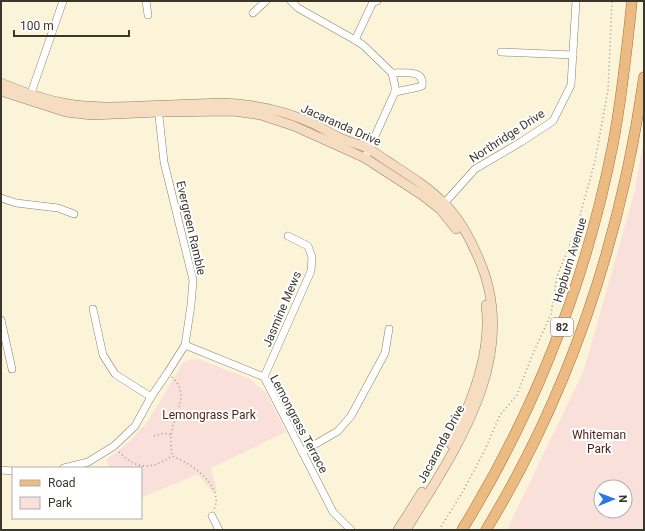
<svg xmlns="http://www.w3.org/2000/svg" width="645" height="531" viewBox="0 0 645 531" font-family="Roboto,sans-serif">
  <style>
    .green { fill: #fae0da; fill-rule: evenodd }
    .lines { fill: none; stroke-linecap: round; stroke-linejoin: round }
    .street-casing { stroke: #89836a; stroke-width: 8 }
    .secondary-casing { stroke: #89836a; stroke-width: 10 }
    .primary-casing { stroke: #a66f30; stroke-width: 11 }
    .path { stroke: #9e9986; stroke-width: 1.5; stroke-dasharray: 1 3; stroke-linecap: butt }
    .street { stroke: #fff; stroke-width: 7 }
    .secondary { stroke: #f6ddc2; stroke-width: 9 }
    .primary { stroke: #ecbb84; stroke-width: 10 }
    .labels { text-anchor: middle; stroke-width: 4; stroke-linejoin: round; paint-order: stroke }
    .shield { fill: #fff; stroke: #74736b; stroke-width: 1 }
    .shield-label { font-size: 11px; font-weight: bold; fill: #39372c }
    .street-label { font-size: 12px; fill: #39372c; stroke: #fff }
    .park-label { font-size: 12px; fill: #551e15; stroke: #fff }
  </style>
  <rect width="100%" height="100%" fill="#fbf4d9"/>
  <g class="green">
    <path d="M644 137V530H507L584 370 635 190ZM601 487H625V511H601Z"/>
    <polygon points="198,359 250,379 266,393 286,432 211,468 217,491 212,492 198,474 141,498 141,468 110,468 106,460 128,443 148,421 183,363 189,360"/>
  </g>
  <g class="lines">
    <g class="street-casing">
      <g id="street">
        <polyline points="146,1 148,15"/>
        <polyline points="291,1 298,8 355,40 363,45 392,73 395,86 395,92 365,158"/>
        <polyline points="253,13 266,1"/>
        <polyline points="355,40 373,2 377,1"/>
        <polyline points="501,52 573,55"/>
        <path d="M392 73C403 73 425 69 422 86L419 87 395 92"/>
        <polyline points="29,99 63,1"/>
        <polyline points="1,198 16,203 58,208 74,214"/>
        <polyline points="441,207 475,169 521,142 553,121 571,85 576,1"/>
        <polyline points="93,309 103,355 115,374 151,397"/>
        <polyline points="1,320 12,369"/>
        <polyline points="185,345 264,377 333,512 351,530"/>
        <polyline points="264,377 311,271 312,257 308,246 288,236"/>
        <polyline points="302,452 338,431 351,416 385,353 389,329"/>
        <polyline points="64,468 88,462 114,446 135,426 151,397 168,372 185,345 191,305 193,280 164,162 158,107"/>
        <polyline points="1,470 13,471"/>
        <polyline points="212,516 219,530"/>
      </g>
    </g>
    <g class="secondary-casing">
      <g id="secondary">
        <path d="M1 83C22 92 45 100 68 104 93 108 118 107 142 106 169 105 196 104 222 103 253 104 286 111 314 124 322 128 330 133 338 137 348 142 360 144 369 149 376 153 381 157 387 161 407 174 427 186 444 203 458 217 470 238 478 257 523 356 456 448 406 530"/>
        <polyline points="1,91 66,112 92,115 159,112 233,111 261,115 294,126 365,158 422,195 440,209 456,229"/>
        <path d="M451 444C472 401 492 353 486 305"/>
        <polyline points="398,530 422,492"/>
      </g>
    </g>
    <g class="primary-casing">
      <g id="primary">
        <path d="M462 530C535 411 586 281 613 144 622 97 627 49 632 1"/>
        <path d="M486 530C570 392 621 237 644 77"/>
      </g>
    </g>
    <g class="path">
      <path d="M172 377C190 394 176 411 172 430 170 439 171 447 172 456 188 462 214 479 216 498 217 502 215 506 214 510"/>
      <polyline points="154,436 164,433 171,435"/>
      <path d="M119 452C138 470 150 470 172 456"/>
      <polyline points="439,530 462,493 484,452 500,415 517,395 531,358 551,314 557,276 576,230 595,161 608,90 612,1"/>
    </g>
    <use href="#street" class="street"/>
    <use href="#secondary" class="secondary"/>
    <use href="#primary" class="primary"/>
  </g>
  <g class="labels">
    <rect class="shield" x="551" y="318" width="22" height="18" rx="3"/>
    <g class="shield-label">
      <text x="562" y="331">82</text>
    </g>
    <g class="street-label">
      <text transform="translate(341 125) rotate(24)" y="4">Jacaranda Drive</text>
      <text transform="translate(507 136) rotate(-33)" y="4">Northridge Drive</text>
      <text transform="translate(191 228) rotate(77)" y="4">Evergreen Ramble</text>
      <text transform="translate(570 260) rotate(-73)" y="4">Hepburn Avenue</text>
      <text transform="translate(282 309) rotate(-67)" y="4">Jasmine Mews</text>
      <text transform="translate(299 424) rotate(62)" y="4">Lemongrass Terrace</text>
      <text transform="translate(441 444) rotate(-62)" y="4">Jacaranda Drive</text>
    </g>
    <g class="park-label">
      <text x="209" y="419">Lemongrass Park</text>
      <text x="599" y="439">Whiteman<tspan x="599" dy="14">Park</tspan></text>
    </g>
  </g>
  <rect width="645" height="531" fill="none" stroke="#39372c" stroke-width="4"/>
  <rect x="12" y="467" width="130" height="52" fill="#ffffff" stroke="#b0afab"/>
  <rect x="20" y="480" width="20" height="6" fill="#ecbb84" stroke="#b0afab"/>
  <text x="48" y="487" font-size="12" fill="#39372c">Road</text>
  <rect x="20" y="497" width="20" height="12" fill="#fae0da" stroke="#b0afab"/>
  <text x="48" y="507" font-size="12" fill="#39372c">Park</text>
  <g transform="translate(613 499) rotate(89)"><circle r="19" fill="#ffffff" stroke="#b0afab"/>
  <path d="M0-3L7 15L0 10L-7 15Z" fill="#2978e4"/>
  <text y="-6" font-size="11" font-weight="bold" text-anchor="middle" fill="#39372c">N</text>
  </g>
  <path d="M14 30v6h115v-6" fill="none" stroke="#39372c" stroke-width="2"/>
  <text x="20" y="30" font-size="12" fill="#39372c" stroke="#ffffff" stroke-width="3" paint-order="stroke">100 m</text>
</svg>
